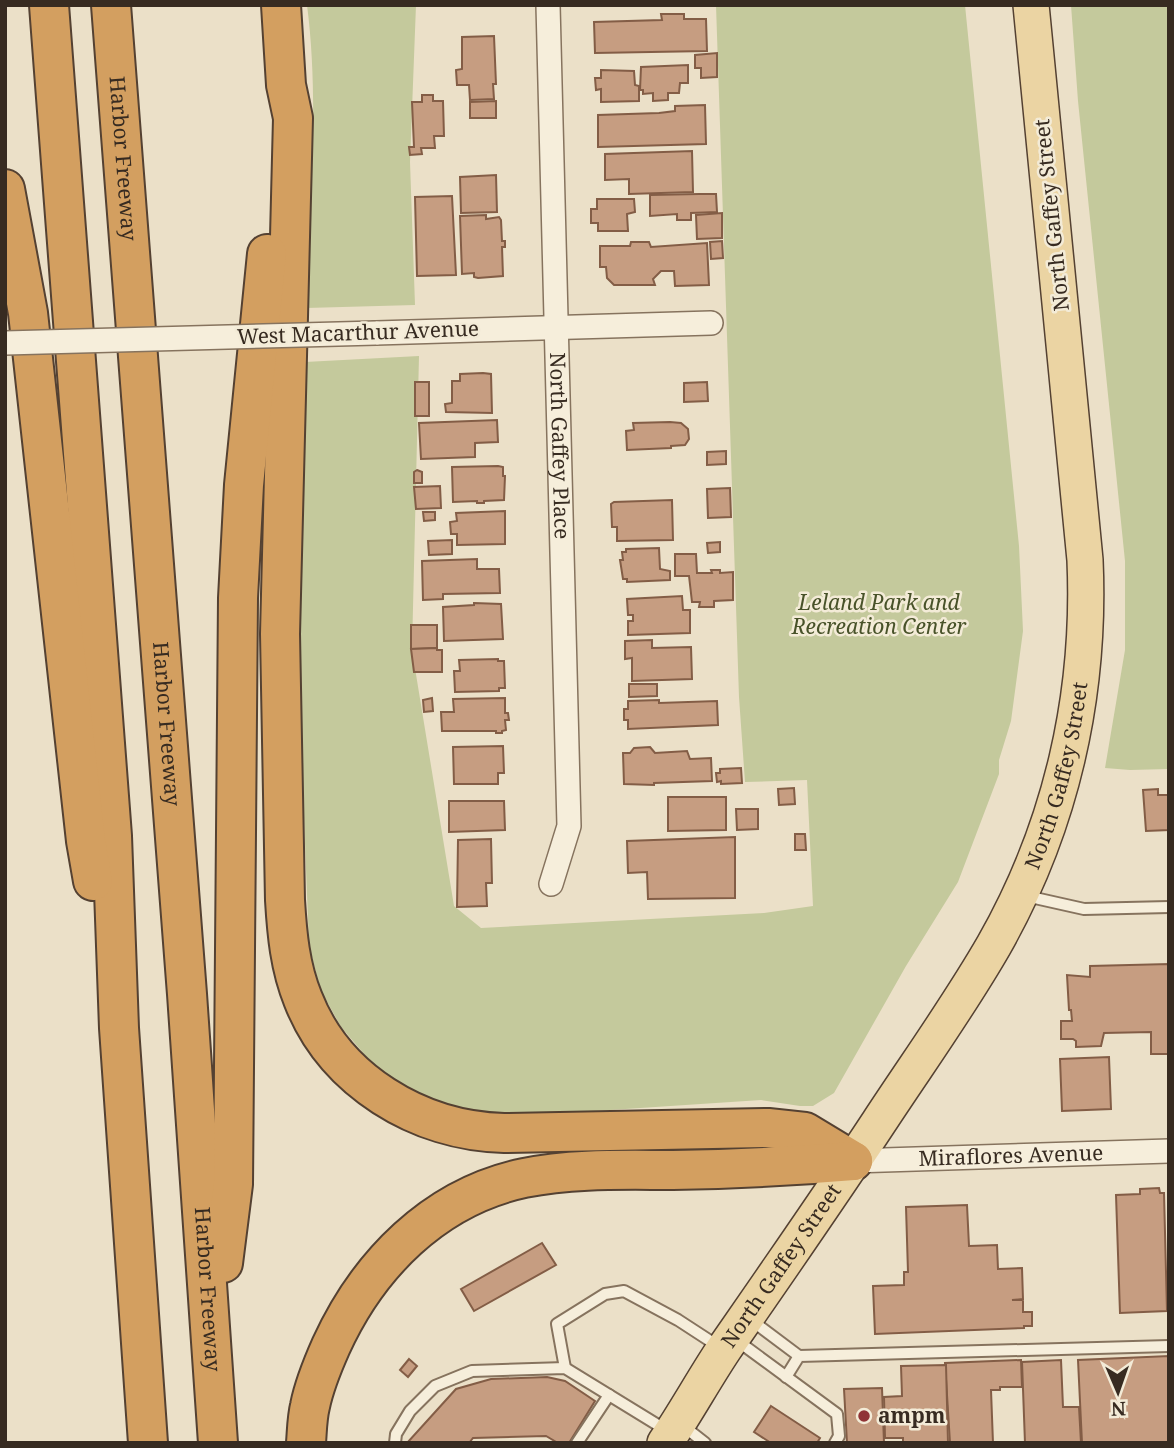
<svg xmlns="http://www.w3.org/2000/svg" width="1174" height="1448" viewBox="0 0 1174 1448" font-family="'Noto Serif',serif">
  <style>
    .green { fill: #c4c99c }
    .building { fill: #c69d81; stroke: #835d46; stroke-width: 2 }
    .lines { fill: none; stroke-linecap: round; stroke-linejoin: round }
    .service-casing { stroke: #86735e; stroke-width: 14 }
    .minor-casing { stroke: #86735e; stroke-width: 26 }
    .primary-casing { stroke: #544132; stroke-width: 38 }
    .motorway-casing { stroke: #544132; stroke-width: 42 }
    .service { stroke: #f6eedb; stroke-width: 10 }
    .minor { stroke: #f6eedb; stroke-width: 23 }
    .primary { stroke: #ebd4a3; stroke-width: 35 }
    .motorway { stroke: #d39f60; stroke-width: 38 }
    .minor-bridge-casing { stroke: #86735e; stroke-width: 26; stroke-linecap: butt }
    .minor-bridge { stroke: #f6eedb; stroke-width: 23 }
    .poi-dot { fill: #903335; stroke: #f3ebd7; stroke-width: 2.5 }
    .labels { text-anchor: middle; stroke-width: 5; stroke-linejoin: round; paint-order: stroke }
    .street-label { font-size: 21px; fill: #372b21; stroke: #f3ebd7 }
    .park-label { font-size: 21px; font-style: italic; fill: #485229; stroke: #f3ebd7 }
    .poi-label { font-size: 21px; font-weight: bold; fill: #372b21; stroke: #f3ebd7; text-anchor: start }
  </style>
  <rect width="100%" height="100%" fill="#ebe0c8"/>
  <g class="green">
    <path d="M307 5H416L410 162 415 305 306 308C309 208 320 105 307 5Z"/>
    <polygon points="716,5 965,5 1019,546 1023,631 1011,721 999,760 999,774 958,882 906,966 834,1093 813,1106 800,1106 761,1100 580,1112 499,1113 474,1111 452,1106 409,1091 388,1077 371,1062 341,1027 320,989 309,945 293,538 305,362 419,356 412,650 454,906 481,928 764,913 813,906 807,780 745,782 739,697"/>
    <polygon points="1071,5 1169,5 1169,769 1130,770 1105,768 1125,650 1125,561 1078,101"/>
  </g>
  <g class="building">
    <polygon points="661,14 684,14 684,19 706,19 707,51 595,53 594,22 662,20"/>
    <polygon points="494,36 496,84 493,84 494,99 470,100 469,85 457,85 456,70 462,69 462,37"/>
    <polygon points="717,53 717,77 701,78 701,68 695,68 695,55"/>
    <polygon points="688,65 688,83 680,83 679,93 668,93 668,100 653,101 653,93 643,94 643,90 640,90 641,67"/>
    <polygon points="601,70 634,71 635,85 639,86 639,101 601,102 601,89 596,90 595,78 601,78"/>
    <polygon points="422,95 433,95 433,101 443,101 444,136 434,136 435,148 421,148 422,154 410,155 409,147 414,147 412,102 422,102"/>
    <polygon points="496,101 496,118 470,118 470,102"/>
    <polygon points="705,105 706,144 598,147 598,115 659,113 675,111 675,106"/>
    <polygon points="692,151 693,192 629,194 629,179 605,180 605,154"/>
    <polygon points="496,175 497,212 461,213 460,177"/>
    <polygon points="699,194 716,194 717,212 691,213 691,220 677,220 677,214 650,216 650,195"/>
    <polygon points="452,196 456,275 417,276 415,197"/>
    <polygon points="597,199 634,199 635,212 627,214 628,231 598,231 598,223 591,223 591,209 597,209"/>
    <polygon points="722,213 722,238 697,239 696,215"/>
    <polygon points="486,215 486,219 499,217 501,220 502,241 505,241 505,247 502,247 503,276 478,278 474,277 474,273 462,274 460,216"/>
    <polygon points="722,241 723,258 711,259 710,242"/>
    <polygon points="631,242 649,242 651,247 707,243 709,285 675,286 674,271 661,271 653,279 655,285 614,285 607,278 606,267 600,267 600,246 630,246"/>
    <polygon points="483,373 491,374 492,413 446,412 445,404 452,403 452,381 460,381 460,374"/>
    <rect x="415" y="382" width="14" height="34"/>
    <polygon points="707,382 708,401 684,402 684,383"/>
    <polygon points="497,420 498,442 475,443 475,457 421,459 419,423"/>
    <polygon points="670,422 681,423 688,429 689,439 685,445 671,446 671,448 627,450 626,431 634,430 633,423"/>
    <polygon points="726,451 726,464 707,465 707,452"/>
    <polygon points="498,466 503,467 503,476 505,476 504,500 484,501 484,503 477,503 477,501 453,502 452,467"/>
    <polygon points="417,470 422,472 422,483 414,483 414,472"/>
    <polygon points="440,486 441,508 416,509 414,487"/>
    <polygon points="730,488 731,517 708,518 707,489"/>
    <polygon points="672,500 673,540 617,541 617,527 612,527 611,504 614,502"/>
    <polygon points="505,511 505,544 457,545 457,534 451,534 450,522 457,521 456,513"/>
    <polygon points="423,512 435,512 435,520 424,521"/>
    <polygon points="452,540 452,554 429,555 428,541"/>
    <polygon points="720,542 720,552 708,553 707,543"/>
    <polygon points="659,548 660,569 670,571 670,580 627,582 627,579 623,579 620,560 623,560 622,552 626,552 626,549"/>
    <polygon points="675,554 696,554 697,573 712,573 711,570 720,570 720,573 733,572 733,600 714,601 714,607 699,607 700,602 692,602 689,576 675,576"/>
    <polygon points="477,559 477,569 499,569 500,593 443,594 443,599 423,600 422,561"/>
    <polygon points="682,596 683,610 690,610 690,633 628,635 628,621 633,621 633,615 628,615 627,599"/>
    <polygon points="474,603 501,604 503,639 444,641 443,607 474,605"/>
    <polygon points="411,625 437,625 437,648 411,649"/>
    <polygon points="652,640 652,648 691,647 692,679 632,681 632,658 625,659 625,641"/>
    <polygon points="437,648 437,650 442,650 442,672 414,672 411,649"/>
    <polygon points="498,659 498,661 504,661 505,688 499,688 499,691 455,692 454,671 460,671 459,660"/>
    <polygon points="629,684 657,684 657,696 629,697"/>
    <polygon points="432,698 433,711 424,712 423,700"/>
    <polygon points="505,698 505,713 508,713 509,720 505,720 506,730 502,731 502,733 496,733 496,731 442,731 441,712 454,712 453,699"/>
    <polygon points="659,700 659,703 717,701 718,725 628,729 628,720 624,720 624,709 628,709 628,701"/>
    <polygon points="503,746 504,773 498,773 498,784 454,784 453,747"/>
    <polygon points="650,747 655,753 687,751 690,759 711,758 712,781 654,783 654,785 624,784 623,753 630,753 634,748"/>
    <polygon points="741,768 742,783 721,784 721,781 717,782 716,773 720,773 720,769"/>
    <polygon points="794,788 795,804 779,805 778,789"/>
    <polygon points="1158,789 1158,795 1169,795 1169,830 1146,831 1143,790"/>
    <polygon points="668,797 726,797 726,830 668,831"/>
    <polygon points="449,801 504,801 505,830 449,832"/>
    <polygon points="736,809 758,809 758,829 737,830"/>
    <polygon points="795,834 805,834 806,850 795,850"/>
    <polygon points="735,837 735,898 648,899 647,872 628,873 627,841"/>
    <polygon points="491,839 492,883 486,883 487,906 457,907 458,840"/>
    <polygon points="1169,964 1169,1054 1151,1054 1151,1032 1104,1033 1101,1046 1076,1047 1076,1041 1073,1039 1061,1039 1061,1021 1072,1021 1071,1010 1069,1010 1067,975 1090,977 1090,966"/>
    <polygon points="1109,1057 1111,1109 1062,1111 1060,1059"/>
    <polygon points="1159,1188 1160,1193 1164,1193 1167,1311 1120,1313 1116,1195 1140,1194 1140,1189"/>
    <polygon points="967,1205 969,1246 997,1245 998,1269 1022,1268 1023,1299 1012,1300 1023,1300 1023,1312 1032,1312 1032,1326 1024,1326 1024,1328 875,1334 873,1286 904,1285 904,1272 908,1272 906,1207"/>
    <polygon points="542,1243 556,1265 474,1311 461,1289"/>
    <polygon points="1169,1356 1169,1443 1082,1443 1078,1360"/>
    <polygon points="409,1359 417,1366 408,1377 400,1370"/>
    <polygon points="1021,1360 1022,1387 1000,1387 1000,1390 991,1390 993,1443 950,1443 945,1363"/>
    <polygon points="1061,1360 1063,1407 1079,1407 1081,1443 1025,1443 1022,1362"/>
    <polygon points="946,1365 948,1443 903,1443 903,1438 885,1438 884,1397 902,1396 901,1366"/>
    <polygon points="547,1377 565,1381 595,1401 569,1443 558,1443 546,1436 473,1438 469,1443 407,1443 456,1389 491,1379"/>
    <polygon points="882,1388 884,1443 847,1443 844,1389"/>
    <polygon points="771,1406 820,1438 817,1443 771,1443 754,1432"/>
  </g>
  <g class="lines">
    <g class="service-casing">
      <g id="service">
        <polyline points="1026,896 1084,909 1169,907"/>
        <polyline points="751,1320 799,1356"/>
        <polyline points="735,1339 837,1414 839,1436 835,1443"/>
        <polyline points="565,1368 557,1324 605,1294 624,1291 678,1320 721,1348"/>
        <polyline points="786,1377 799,1356 1169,1346"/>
        <polyline points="682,1425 705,1443"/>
        <polyline points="395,1443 396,1434 410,1411 435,1386 472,1371 565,1368 666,1430"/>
        <polyline points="577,1443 609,1395"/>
      </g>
    </g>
    <g class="minor-casing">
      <g id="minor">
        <path id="s1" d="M548 5 569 826 551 884"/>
        <polyline points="376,333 711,323"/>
        <path id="s2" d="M853 1161 1169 1151"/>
      </g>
    </g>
    <g class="primary-casing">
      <g id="primary">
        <path id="s3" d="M665 1443C686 1412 704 1379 724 1349 776 1274 829 1198 879 1122 917 1064 959 1006 994 945 1061 827 1091 696 1085 560L1031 5"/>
      </g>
    </g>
    <g class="motorway-casing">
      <g id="motorway">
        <polyline points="49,5 112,836 119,1028 148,1443"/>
        <path id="s4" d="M111 5 187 994 218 1443"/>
        <path d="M281 5 286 85 293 118 280 634 285 900C287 934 290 967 303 999 335 1081 419 1131 504 1133L768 1128 805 1132 853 1161"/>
        <polyline points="5,189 28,313 86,841 93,881"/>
        <polyline points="223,1263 233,1184 238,598 244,485 267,254"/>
        <path d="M306 1443C307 1431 307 1418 310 1406 314 1386 323 1364 331 1346 368 1265 434 1197 524 1178 573 1168 623 1170 673 1170 733 1169 793 1166 853 1161"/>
      </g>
    </g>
    <use href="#service" class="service"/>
    <use href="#minor" class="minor"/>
    <use href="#primary" class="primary"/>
    <use href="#motorway" class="motorway"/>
    <g class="minor-bridge-casing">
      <polyline id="minor-bridge" points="5,343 376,333"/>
    </g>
    <use href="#minor-bridge" class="minor-bridge"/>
  </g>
  <circle class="poi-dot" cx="864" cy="1416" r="7"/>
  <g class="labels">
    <g class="street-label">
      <text dy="7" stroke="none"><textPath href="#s4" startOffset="154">Harbor Freeway</textPath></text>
      <text transform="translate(1052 215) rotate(-96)" y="7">North Gaffey Street</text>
      <text transform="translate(358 333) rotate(-2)" y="7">West Macarthur Avenue</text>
      <text dy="7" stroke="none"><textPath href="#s1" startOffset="441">North Gaffey Place</textPath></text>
      <text dy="7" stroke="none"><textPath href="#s4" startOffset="721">Harbor Freeway</textPath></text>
      <text dy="7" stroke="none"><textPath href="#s3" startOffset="779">North Gaffey Street</textPath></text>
      <text dy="7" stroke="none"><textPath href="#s2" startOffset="158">Miraflores Avenue</textPath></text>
      <text dy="7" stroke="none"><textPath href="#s3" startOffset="212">North Gaffey Street</textPath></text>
      <text dy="7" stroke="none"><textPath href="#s4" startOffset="1288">Harbor Freeway</textPath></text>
    </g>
    <g class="park-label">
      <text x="879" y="610">Leland Park and<tspan x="879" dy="24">Recreation Center</tspan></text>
    </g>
    <g class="poi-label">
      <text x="878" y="1423">ampm</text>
    </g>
  </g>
  <rect width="1174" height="1448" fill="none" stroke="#372b21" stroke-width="14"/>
  <g transform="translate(1118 1392) rotate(178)" stroke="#f3ebd7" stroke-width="5" paint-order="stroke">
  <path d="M0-5L12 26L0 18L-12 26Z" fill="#372b21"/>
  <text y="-10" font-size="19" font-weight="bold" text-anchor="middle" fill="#372b21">N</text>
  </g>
</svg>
